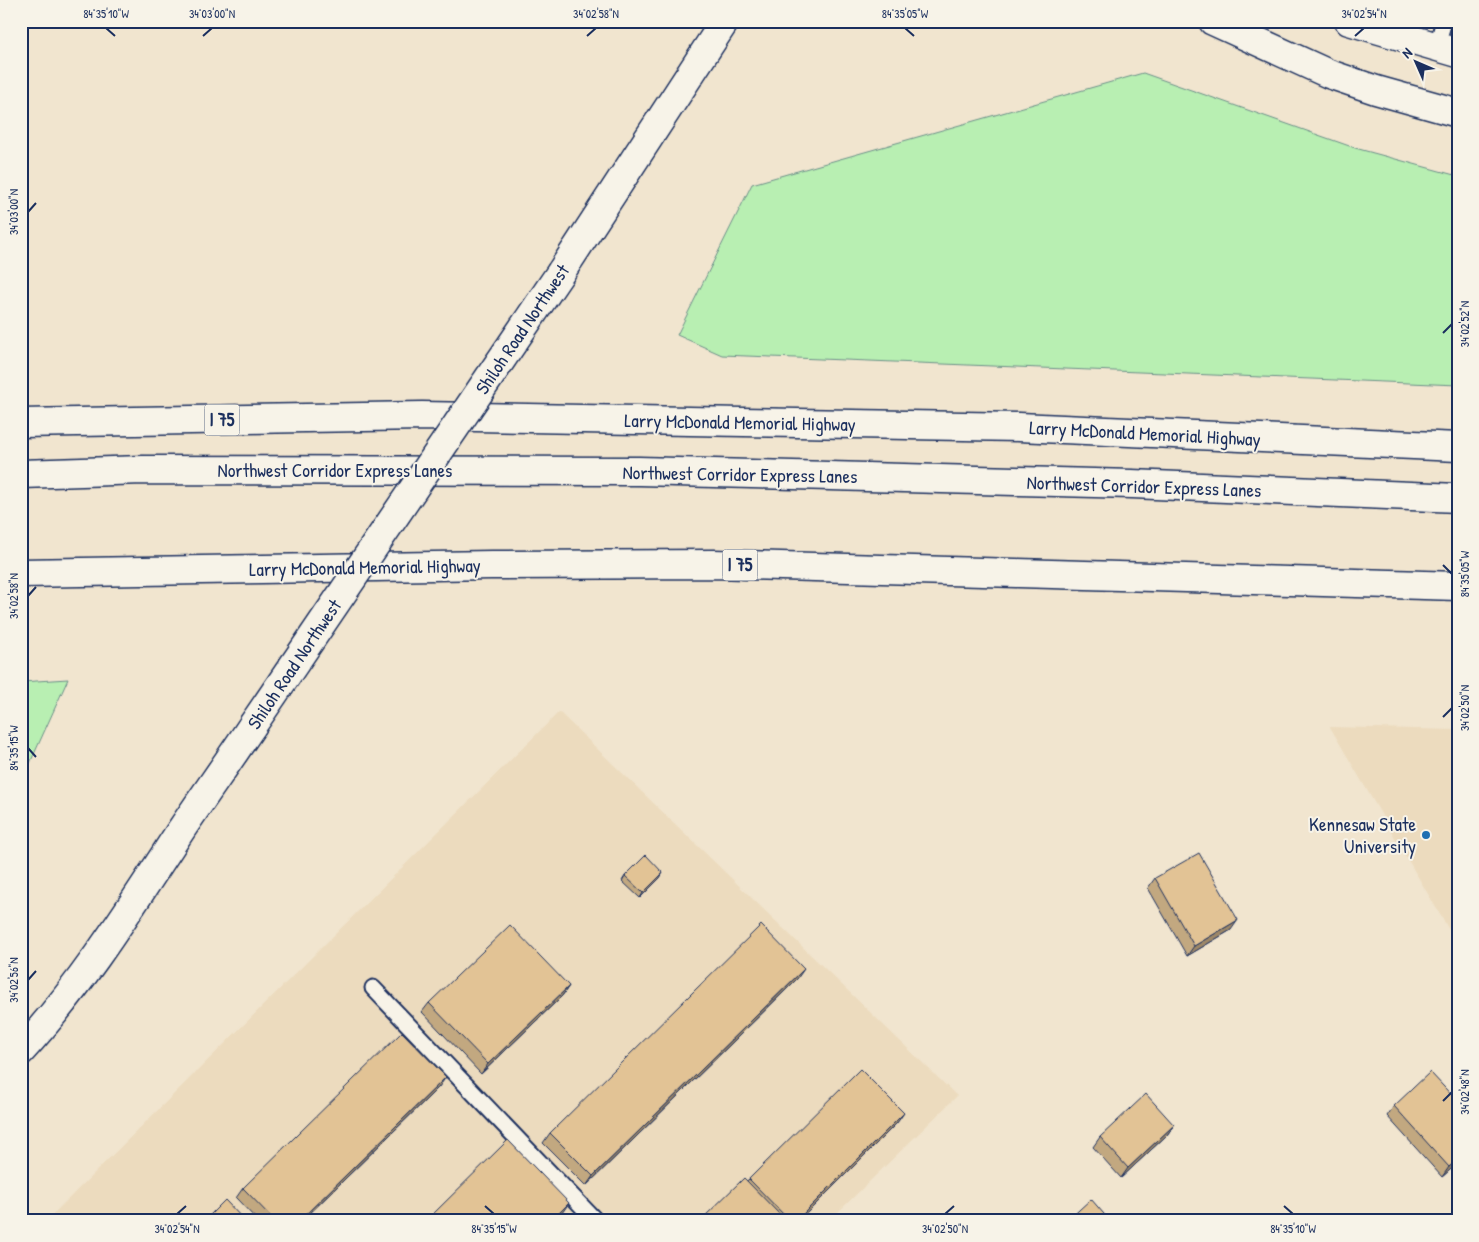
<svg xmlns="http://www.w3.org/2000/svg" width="1479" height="1242" viewBox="0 0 1479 1242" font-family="'Patrick Hand',sans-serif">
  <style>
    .built { fill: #ecdbbe }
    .green { fill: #b8efb2; stroke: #6a8f88 }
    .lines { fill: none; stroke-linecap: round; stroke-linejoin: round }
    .service-casing { stroke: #1b2f5e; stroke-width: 19 }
    .tertiary-casing { stroke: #1b2f5e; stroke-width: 31 }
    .secondary-casing { stroke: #1b2f5e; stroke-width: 31 }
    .motorway-casing { stroke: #1b2f5e; stroke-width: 31 }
    .service { stroke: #f7f3e8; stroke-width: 15 }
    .tertiary { stroke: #f7f3e8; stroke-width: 28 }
    .secondary { stroke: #f7f3e8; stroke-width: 28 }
    .motorway { stroke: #f7f3e8; stroke-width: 28 }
    .tertiary-bridge-casing { stroke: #1b2f5e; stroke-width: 31; stroke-linecap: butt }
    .tertiary-bridge { stroke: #f7f3e8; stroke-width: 28 }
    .wall { fill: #c2a880; stroke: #1b2f5e }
    .shaded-wall { fill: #9e8868; stroke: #1b2f5e }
    .building { fill: #e2c395; stroke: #1b2f5e }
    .ticks { fill: none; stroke: #1b2f5e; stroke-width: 2 }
    .poi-dot { fill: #1f6fb2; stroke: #f7f3e8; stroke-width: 2 }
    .labels { text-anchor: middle; stroke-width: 4; stroke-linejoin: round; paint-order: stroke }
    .shield { fill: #f7f3e8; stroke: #5d6a87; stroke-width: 1 }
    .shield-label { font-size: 18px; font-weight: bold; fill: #1b2f5e }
    .street-label { font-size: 19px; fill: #1b2f5e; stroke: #f7f3e8 }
    .poi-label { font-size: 19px; fill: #1b2f5e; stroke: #f7f3e8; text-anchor: end }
    .neatline { fill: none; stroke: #1b2f5e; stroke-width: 2 }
    .ticks-label { font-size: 12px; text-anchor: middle; fill: #1b2f5e }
  </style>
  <rect width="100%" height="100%" fill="#f1e5cf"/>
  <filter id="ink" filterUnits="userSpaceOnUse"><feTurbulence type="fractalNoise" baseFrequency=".02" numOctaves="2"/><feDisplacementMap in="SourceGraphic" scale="10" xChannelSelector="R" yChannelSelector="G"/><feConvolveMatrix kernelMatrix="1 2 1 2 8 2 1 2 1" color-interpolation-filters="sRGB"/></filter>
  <g filter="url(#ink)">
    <g class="built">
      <polygon points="559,712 957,1096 829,1221 46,1221"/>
      <polygon points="1330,727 1458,730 1458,943 1455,940"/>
    </g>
    <g class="green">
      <polygon points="1143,73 1355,148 1458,176 1458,385 722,355 677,335 752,184"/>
      <polygon points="68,679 21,783 21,682"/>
    </g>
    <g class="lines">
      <g class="service-casing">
        <g id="service">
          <polyline points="1436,48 1444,21"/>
          <polyline points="373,988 596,1221"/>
        </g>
      </g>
      <g class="tertiary-casing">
        <g id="tertiary">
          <polyline points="561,272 725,21"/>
          <path d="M21 1051C82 985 130 908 179 833 203 797 228 762 252 726"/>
        </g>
      </g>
      <g class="secondary-casing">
        <g id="secondary">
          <polyline points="1213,21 1329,74 1376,90 1458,113"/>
          <polyline points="1349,21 1458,53"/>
        </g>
      </g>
      <g class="motorway-casing">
        <g id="motorway">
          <polyline points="21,423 422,416 1019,427 1458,447"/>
          <polyline points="21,474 143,470 639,471 1132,484 1458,498"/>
          <polyline points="21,573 491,565 714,564 1458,586"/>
        </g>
      </g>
      <use href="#service" class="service"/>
      <use href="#tertiary" class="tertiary"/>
      <use href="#secondary" class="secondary"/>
      <use href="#motorway" class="motorway"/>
      <g class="tertiary-bridge-casing">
        <polyline id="tertiary-bridge" points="252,726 561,272"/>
      </g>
      <use href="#tertiary-bridge" class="tertiary-bridge"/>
    </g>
    <g class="wall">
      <polygon points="625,876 660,878 640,898 622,881"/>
      <polygon points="1155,878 1231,930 1187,956 1148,888"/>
      <polygon points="797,979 586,1186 543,1143 550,1133"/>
      <polygon points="569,986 562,996 481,1074 422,1012 429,1003"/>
      <polygon points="439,1087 302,1221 258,1221 236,1198 243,1188"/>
      <polygon points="1458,1102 1458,1163 1442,1177 1387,1116 1394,1106"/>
      <polygon points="897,1123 799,1221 700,1221 749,1179"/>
      <polygon points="1174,1125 1167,1135 1121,1178 1093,1147 1100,1137"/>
    </g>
    <g class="shaded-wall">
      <polygon points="663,873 660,878 640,898 643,893"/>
      <polygon points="1238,920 1231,930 1187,956 1194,946"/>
      <polygon points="804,969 797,979 586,1186 593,1176"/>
      <polygon points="569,986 562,996 481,1074 488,1064"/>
      <polygon points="446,1077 439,1087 302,1221 299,1221"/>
      <polygon points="904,1113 897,1123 799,1221 796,1221"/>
      <polygon points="1174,1125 1167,1135 1121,1178 1128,1168"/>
      <polygon points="1458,1159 1458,1163 1442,1177 1449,1167"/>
      <polygon points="569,1203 562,1213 554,1221 551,1221"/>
    </g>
    <g class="building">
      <polygon points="1199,853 1238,920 1194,946 1155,878"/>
      <polygon points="646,855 663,873 643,893 625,876"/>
      <polygon points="510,925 569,986 488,1064 429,1003"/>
      <polygon points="761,925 804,969 593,1176 550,1133"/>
      <polygon points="402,1032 446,1077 299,1221 275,1221 243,1188"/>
      <polygon points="860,1069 904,1113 796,1221 790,1221 749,1179"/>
      <polygon points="1430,1072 1458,1102 1458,1159 1449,1167 1394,1106"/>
      <polygon points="1146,1094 1174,1125 1128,1168 1100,1137"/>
      <polygon points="508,1140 569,1203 551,1221 428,1221 427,1220"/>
      <polygon points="744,1178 786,1221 700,1221"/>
      <polygon points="1091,1199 1110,1221 1067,1221"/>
      <polygon points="225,1200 245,1221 204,1221"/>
    </g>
  </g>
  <path class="ticks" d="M106 28 115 36M905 28 914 36M203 36 212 28M587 36 596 28M1355 36 1364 28M28 212 36 203M1443 333 1452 324M1443 565 1452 574M28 596 36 587M1443 717 1452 708M28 748 36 757M28 980 36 971M1443 1101 1452 1092M485 1206 494 1214M1284 1206 1293 1214M177 1214 186 1206M945 1214 954 1206"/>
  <circle class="poi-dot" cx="1426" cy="835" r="5"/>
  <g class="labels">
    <g class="shield">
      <rect x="204.5" y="404.5" width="35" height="31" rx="4"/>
      <rect x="722.5" y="549.5" width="35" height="31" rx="4"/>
    </g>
    <g class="shield-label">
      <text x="222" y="426">I 75</text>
      <text x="740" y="571">I 75</text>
    </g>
    <g class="street-label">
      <text transform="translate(522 329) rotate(-56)" y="7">Shiloh Road Northwest</text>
      <text transform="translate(740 422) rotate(1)" y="7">Larry McDonald Memorial Highway</text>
      <text transform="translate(1145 433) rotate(3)" y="7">Larry McDonald Memorial Highway</text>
      <text x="335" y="477">Northwest Corridor Express Lanes</text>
      <text transform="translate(740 474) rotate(1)" y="7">Northwest Corridor Express Lanes</text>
      <text transform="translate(1144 486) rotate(2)" y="7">Northwest Corridor Express Lanes</text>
      <text transform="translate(365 567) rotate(-1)" y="7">Larry McDonald Memorial Highway</text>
      <text transform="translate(294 664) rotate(-56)" y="7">Shiloh Road Northwest</text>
    </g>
    <g class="poi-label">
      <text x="1416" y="831">Kennesaw State<tspan x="1416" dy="22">University</tspan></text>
    </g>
  </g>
  <rect width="1479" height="1242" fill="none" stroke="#f7f3e8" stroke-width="55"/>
  <g transform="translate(1416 62) rotate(315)" stroke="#f7f3e8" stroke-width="4" paint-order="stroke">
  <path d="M0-4L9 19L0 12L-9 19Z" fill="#1b2f5e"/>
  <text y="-8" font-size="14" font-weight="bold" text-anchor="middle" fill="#1b2f5e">N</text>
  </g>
  <rect x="28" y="28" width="1424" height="1186" class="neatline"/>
  <g class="ticks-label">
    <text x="106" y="18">84°35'10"W</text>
    <text x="212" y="18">34°03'00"N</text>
    <text x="596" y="18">34°02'58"N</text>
    <text x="905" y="18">84°35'05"W</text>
    <text x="1364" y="18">34°02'54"N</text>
    <text transform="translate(14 212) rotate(-90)" y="4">34°03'00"N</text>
    <text transform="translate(1465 324) rotate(-90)" y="4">34°02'52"N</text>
    <text transform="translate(1465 574) rotate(-90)" y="4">84°35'05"W</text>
    <text transform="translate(14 596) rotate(-90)" y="4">34°02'58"N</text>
    <text transform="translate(1465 708) rotate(-90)" y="4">34°02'50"N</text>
    <text transform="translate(14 748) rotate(-90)" y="4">84°35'15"W</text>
    <text transform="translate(14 980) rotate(-90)" y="4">34°02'56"N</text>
    <text transform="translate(1465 1092) rotate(-90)" y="4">34°02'48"N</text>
    <text x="177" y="1233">34°02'54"N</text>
    <text x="494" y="1233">84°35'15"W</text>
    <text x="945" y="1233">34°02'50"N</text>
    <text x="1293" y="1233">84°35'10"W</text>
  </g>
</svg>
